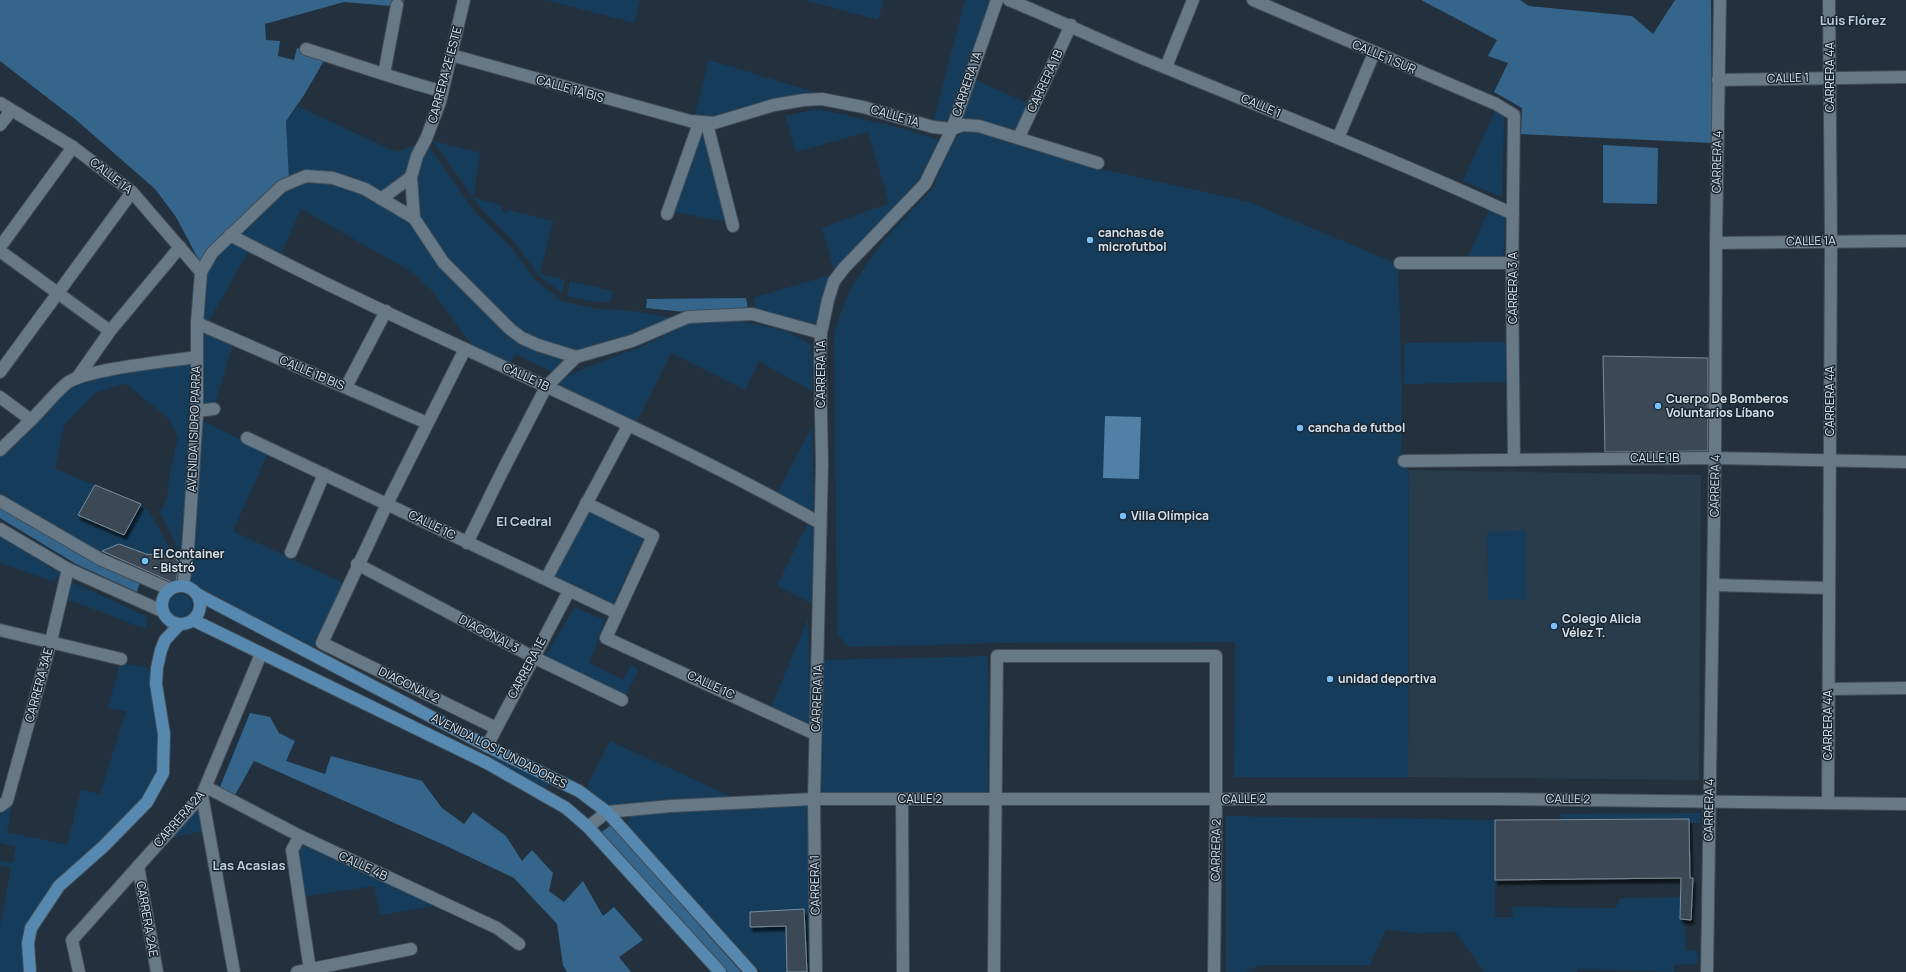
<svg xmlns="http://www.w3.org/2000/svg" width="1906" height="972" viewBox="0 0 1906 972" font-family="Manrope,sans-serif">
  <style>
    .built { fill: #283c4c }
    .green { fill: #153d5b }
    .forest { fill: #36658b }
    .water { fill: #5180a7 }
    .building { fill: #3a4a57; stroke: #7a8b9a; filter: url(#shadow) }
    .lines { fill: none; stroke-linecap: round; stroke-linejoin: round }
    .minor-casing { stroke: #404d57; stroke-width: 14 }
    .major-casing { stroke: #404d57; stroke-width: 14 }
    .minor { stroke: #677886; stroke-width: 12 }
    .major { stroke: #5789b0; stroke-width: 12 }
    .poi-dot { fill: #79bff8; stroke: #192733; stroke-width: 1.5 }
    .labels { text-anchor: middle; stroke-width: 3; stroke-linejoin: round; paint-order: stroke }
    .street-label { font-size: 12px; fill: #d8e1e9; stroke: #192733 }
    .poi-label { font-size: 12px; font-weight: bold; fill: #d8e1e9; stroke: #192733; text-anchor: start }
    .neighbourhood-label { font-size: 13px; font-weight: bold; fill: #bccede; stroke: #192733 }
  </style>
  <defs>
    <filter id="shadow"><feDropShadow dx="2.5" dy="4.5" stdDeviation="1" flood-color="#0009"/></filter>
  </defs>
  <rect width="100%" height="100%" fill="#22313d"/>
  <polygon class="built" points="1409,470 1701,475 1699,780 1408,777"/>
  <g class="green">
    <polygon points="547,0 640,0 634,23"/>
    <polygon points="805,0 884,0 878,20"/>
    <polygon points="965,0 993,0 949,124 933,123"/>
    <polygon points="709,60 817,93 719,119 694,118"/>
    <polygon points="972,78 1032,105 1018,134 955,125"/>
    <polygon points="297,106 396,152 422,142 410,176 381,197 333,176 289,180 286,121"/>
    <polygon points="819,109 905,129 939,140 923,178 835,274 822,228 889,203 868,132 796,152 785,116"/>
    <polygon points="1495,111 1504,117 1502,197 1463,181"/>
    <polygon points="701,125 705,126 728,222 674,212"/>
    <polygon points="971,128 1096,168 1249,202 1398,264 1402,386 1401,459 1409,470 1408,777 1234,777 1235,642 1002,643 849,647 837,634 834,332 850,289 866,265 884,240 932,189 956,135"/>
    <polygon points="433,141 480,153 473,197 502,206 502,210 507,213 508,210 553,221 540,274 565,280 562,293 539,276 516,244 481,209"/>
    <polygon points="427,144 475,212 512,248 535,280 562,301 592,308 640,312 677,319 631,337 577,353 526,335 447,260 419,219 415,178"/>
    <polygon points="306,180 332,181 363,192 411,220 522,342 569,358 555,373 515,354 510,364 475,349 432,291 412,272 301,209 280,256 237,235 283,189"/>
    <polygon points="1488,211 1505,218 1503,260 1467,260"/>
    <polygon points="230,240 248,252 207,324 200,321 204,273"/>
    <polygon points="827,276 829,283 818,327 757,312 753,298"/>
    <polygon points="570,281 613,291 610,302 595,302 567,296"/>
    <polygon points="726,320 744,322 786,331 811,344 813,361 812,391 759,361 745,390 671,353 635,425 553,386 562,379 583,369 640,347 689,324"/>
    <polygon points="201,329 233,343 215,404 201,405"/>
    <polygon points="1508,342 1510,382 1404,384 1404,343"/>
    <polygon points="192,363 193,411 184,560 160,513 167,498 170,472 178,438 169,419 125,383 95,393 64,425 55,469 95,485 78,515 124,535 141,504 152,516 174,557 146,554 119,544 96,554 0,498 0,454 73,385 125,372"/>
    <polygon points="201,420 268,453 233,531 345,584 314,647 189,582"/>
    <polygon points="812,426 814,515 776,496"/>
    <polygon points="589,506 646,534 612,606 552,576"/>
    <polygon points="807,525 815,528 813,604 777,586"/>
    <polygon points="1526,531 1527,599 1488,600 1487,532"/>
    <polygon points="0,537 59,572 55,582 0,563"/>
    <polygon points="71,582 147,616 146,629 67,599"/>
    <circle cx="180" cy="606" r="12"/>
    <polygon points="575,607 605,620 589,663 623,680 631,665 639,670 622,700 543,660"/>
    <polygon points="808,619 811,724 771,707"/>
    <polygon points="988,656 988,792 822,794 823,660"/>
    <polygon points="120,663 149,668 159,734 160,771 145,799 28,926 27,972 0,972 0,927 11,868 0,866 0,861 12,863 16,847 0,843 0,812 12,804 7,832 67,845 81,790 100,794 126,711 108,708"/>
    <polygon points="610,741 734,798 609,807 585,790"/>
    <polygon points="492,754 549,784 544,790 490,758"/>
    <polygon points="200,803 204,831 173,837"/>
    <polygon points="810,805 813,972 761,972 627,825 632,813"/>
    <polygon points="1701,813 1701,823 1689,823 1688,819 1561,820 1561,814"/>
    <polygon points="1226,816 1495,820 1495,917 1513,917 1512,907 1616,908 1620,898 1678,897 1680,895 1680,906 1685,906 1686,950 1697,951 1698,964 1674,965 1674,972 1577,969 1577,972 1484,972 1454,930 1453,932 1415,933 1386,930 1373,956 1370,965 1259,965 1245,972 1226,972"/>
    <polygon points="302,839 440,905 380,915 374,886 302,897 294,851"/>
  </g>
  <g class="forest">
    <polygon points="0,0 404,0 403,4 391,6 344,2 265,24 266,40 280,41 278,56 294,60 297,48 325,59 304,95 286,121 289,180 201,264 176,217 155,189 75,119 0,61"/>
    <polygon points="1421,0 1520,0 1529,6 1632,16 1653,34 1675,0 1711,0 1712,143 1521,134 1522,108 1494,92 1508,63 1488,56 1497,40"/>
    <polygon points="1603,145 1658,148 1657,204 1603,203"/>
    <polygon points="746,298 748,309 685,312 646,308 647,299"/>
    <polygon points="0,507 81,556 140,582 137,592 76,564 0,518"/>
    <polygon points="250,713 270,717 279,733 295,741 286,761 325,774 331,756 422,781 442,808 464,824 473,812 506,836 522,861 532,850 553,873 549,891 564,902 583,881 603,916 614,907 643,940 619,957 631,972 567,972 563,965 557,924 514,878 442,844 254,761 235,795 220,787"/>
    <polygon points="611,825 741,972 728,972 600,833"/>
  </g>
  <polygon class="water" points="1105,416 1141,417 1139,479 1103,478"/>
  <g class="building">
    <polygon points="1603,356 1708,358 1708,451 1605,452"/>
    <polygon points="95,485 141,504 124,535 78,515"/>
    <polygon points="119,544 146,554 174,557 179,562 176,584 102,551"/>
    <polygon points="1689,819 1690,878 1693,878 1691,920 1680,919 1681,878 1495,880 1495,820"/>
    <polygon points="804,909 807,972 787,972 786,926 750,927 750,912"/>
  </g>
  <g class="lines">
    <g class="minor-casing">
      <g id="minor">
        <path d="M1009 0C1053 18 1097 39 1142 58 1266 109 1391 158 1513 214"/>
        <polyline points="1253,0 1496,104 1514,115 1512,280 1514,460"/>
        <path d="M306 49C351 63 395 79 441 91"/>
        <polyline points="451,55 690,121 714,123 774,105 804,100 822,99 863,107 933,127 952,129 963,125 979,126 1098,163"/>
        <polyline points="1166,67 1193,0"/>
        <polyline points="384,74 397,5"/>
        <polyline points="1718,80 1906,77"/>
        <polyline points="0,103 73,147 132,192 201,272"/>
        <polyline points="707,124 733,226"/>
        <polyline points="0,125 11,111"/>
        <polyline points="1019,137 1071,25"/>
        <polyline points="1338,138 1374,53"/>
        <polyline points="381,199 411,177"/>
        <polyline points="667,214 699,123"/>
        <polyline points="414,218 411,177 417,156 426,139 440,102 464,0"/>
        <path d="M230 235C424 337 629 416 820 523"/>
        <polyline points="1716,243 1906,241"/>
        <polyline points="0,247 73,147"/>
        <polyline points="0,251 110,331"/>
        <polyline points="1400,263 1513,263"/>
        <polyline points="197,323 427,423"/>
        <polyline points="465,349 387,504 322,643 496,728"/>
        <polyline points="0,372 132,192"/>
        <polyline points="77,378 110,331 180,247"/>
        <polyline points="346,387 386,311"/>
        <path d="M0 397 31 420C43 408 54 394 67 383 86 369 170 361 197 357"/>
        <polyline points="197,411 214,409"/>
        <polyline points="247,438 617,613"/>
        <polyline points="0,450 31,420"/>
        <polyline points="1404,461 1715,458 1906,462"/>
        <polyline points="0,501 100,559 169,589"/>
        <polyline points="586,503 653,536 606,638 815,734"/>
        <polyline points="0,529 68,569 162,611"/>
        <polyline points="467,543 501,474 546,387 576,357 632,341 688,317 752,314 821,333"/>
        <polyline points="291,552 324,474"/>
        <polyline points="357,564 533,657 622,700"/>
        <polyline points="546,579 628,426"/>
        <polyline points="1714,585 1828,588"/>
        <polyline points="183,586 188,549 197,414 197,323 201,272 212,253 282,186 306,176 333,178 365,189 414,218 443,262 510,329 522,338 538,345 576,357"/>
        <polyline points="0,630 121,659"/>
        <polyline points="1829,689 1906,688"/>
        <polyline points="487,746 569,591"/>
        <polyline points="206,787 300,836 497,928 519,944"/>
        <polyline points="202,795 234,972"/>
        <polyline points="902,799 903,972"/>
        <polyline points="1828,803 1831,241 1829,0"/>
        <polyline points="0,806 7,801 51,641 68,569"/>
        <polyline points="588,827 607,812 671,806 814,799 1498,799 1906,804"/>
        <polyline points="300,836 292,850 310,970"/>
        <polyline points="138,866 157,972"/>
        <polyline points="79,972 72,940 202,795 261,654"/>
        <polyline points="297,972 411,949"/>
        <polyline points="816,972 814,799 822,465 820,363 821,333 828,300 834,281 844,268 925,184 952,129 997,0"/>
        <polyline points="994,972 997,656 1216,656 1216,800 1214,972"/>
        <polyline points="1707,972 1715,458 1716,243 1720,0"/>
      </g>
    </g>
    <g class="major-casing">
      <g id="major">
        <circle cx="181" cy="605" r="19"/>
        <polyline points="197,594 487,746 579,791 607,812 751,972"/>
        <polyline points="193,620 487,763 566,808 588,827 720,972"/>
        <polyline points="30,972 28,943 31,928 59,886 104,846 147,802 163,773 164,734 156,684 157,668 161,650 165,640 180,624"/>
      </g>
    </g>
    <use href="#minor" class="minor"/>
    <use href="#major" class="major"/>
  </g>
  <g class="poi-dot">
    <circle cx="1090" cy="240" r="4"/>
    <circle cx="1658" cy="406" r="4"/>
    <circle cx="1300" cy="428" r="4"/>
    <circle cx="1123" cy="516" r="4"/>
    <circle cx="145" cy="561" r="4"/>
    <circle cx="1554" cy="626" r="4"/>
    <circle cx="1330" cy="679" r="4"/>
  </g>
  <g class="labels">
    <g class="street-label">
      <text transform="translate(1384 57) rotate(23)" y="4">CALLE 1 SUR</text>
      <text transform="translate(445 75) rotate(-75)" y="4">CARRERA 2E ESTE</text>
      <text transform="translate(1830 77) rotate(-90)" y="4">CARRERA 4A</text>
      <text transform="translate(1788 78) rotate(-2)" y="4">CALLE 1</text>
      <text transform="translate(1045 81) rotate(-65)" y="4">CARRERA 1B</text>
      <text transform="translate(967 84) rotate(-71)" y="4">CARRERA 1A</text>
      <text transform="translate(570 89) rotate(16)" y="4">CALLE 1A BIS</text>
      <text transform="translate(1261 106) rotate(23)" y="4">CALLE 1</text>
      <text transform="translate(895 116) rotate(16)" y="4">CALLE 1A</text>
      <text transform="translate(1717 162) rotate(-89)" y="4">CARRERA 4</text>
      <text transform="translate(111 176) rotate(38)" y="4">CALLE 1A</text>
      <text transform="translate(1811 241) rotate(-1)" y="4">CALLE 1A</text>
      <text transform="translate(1513 288) rotate(-90)" y="4">CARRERA 3 A</text>
      <text transform="translate(312 373) rotate(23)" y="4">CALLE 1B BIS</text>
      <text transform="translate(821 374) rotate(-90)" y="4">CARRERA 1A</text>
      <text transform="translate(526 377) rotate(25)" y="4">CALLE 1B</text>
      <text transform="translate(1830 401) rotate(-90)" y="4">CARRERA 4A</text>
      <text transform="translate(194 429) rotate(-88)" y="4">AVENIDA ISIDRO PARRA</text>
      <text x="1655" y="462">CALLE 1B</text>
      <text transform="translate(1715 486) rotate(-89)" y="4">CARRERA 4</text>
      <text transform="translate(432 525) rotate(26)" y="4">CALLE 1C</text>
      <text transform="translate(489 634) rotate(28)" y="4">DIAGONAL 3</text>
      <text transform="translate(527 668) rotate(-62)" y="4">CARRERA 1E</text>
      <text transform="translate(39 685) rotate(-75)" y="4">CARRERA 3AE</text>
      <text transform="translate(409 685) rotate(26)" y="4">DIAGONAL 2</text>
      <text transform="translate(711 685) rotate(25)" y="4">CALLE 1C</text>
      <text transform="translate(817 698) rotate(-88)" y="4">CARRERA 1A</text>
      <text transform="translate(1828 725) rotate(-90)" y="4">CARRERA 4A</text>
      <text transform="translate(499 751) rotate(27)" y="4">AVENIDA LOS FUNDADORES</text>
      <text x="920" y="803">CALLE 2</text>
      <text transform="translate(1244 799) rotate(-1)" y="4">CALLE 2</text>
      <text transform="translate(1568 799) rotate(1)" y="4">CALLE 2</text>
      <text transform="translate(1709 810) rotate(-89)" y="4">CARRERA 4</text>
      <text transform="translate(179 819) rotate(-49)" y="4">CARRERA 2A</text>
      <text transform="translate(1216 850) rotate(-89)" y="4">CARRERA 2</text>
      <text transform="translate(363 866) rotate(25)" y="4">CALLE 4B</text>
      <text transform="translate(815 885) rotate(-91)" y="4">CARRERA 1</text>
      <text transform="translate(147 919) rotate(80)" y="4">CARRERA 2AE</text>
    </g>
    <g class="poi-label">
      <text x="1098" y="237">canchas de<tspan x="1098" dy="14">microfutbol</tspan></text>
      <text x="1666" y="403">Cuerpo De Bomberos<tspan x="1666" dy="14">Voluntarios Líbano</tspan></text>
      <text x="1308" y="432">cancha de futbol</text>
      <text x="1131" y="520">Villa Olímpica</text>
      <text x="153" y="558">El Container<tspan x="153" dy="14">- Bistró</tspan></text>
      <text x="1562" y="623">Colegio Alicia<tspan x="1562" dy="14">Vélez T.</tspan></text>
      <text x="1338" y="683">unidad deportiva</text>
    </g>
    <g class="neighbourhood-label">
      <text x="1853" y="25">Luis Flórez</text>
      <text x="524" y="526">El Cedral</text>
      <text x="249" y="870">Las Acasias</text>
    </g>
  </g>
</svg>
